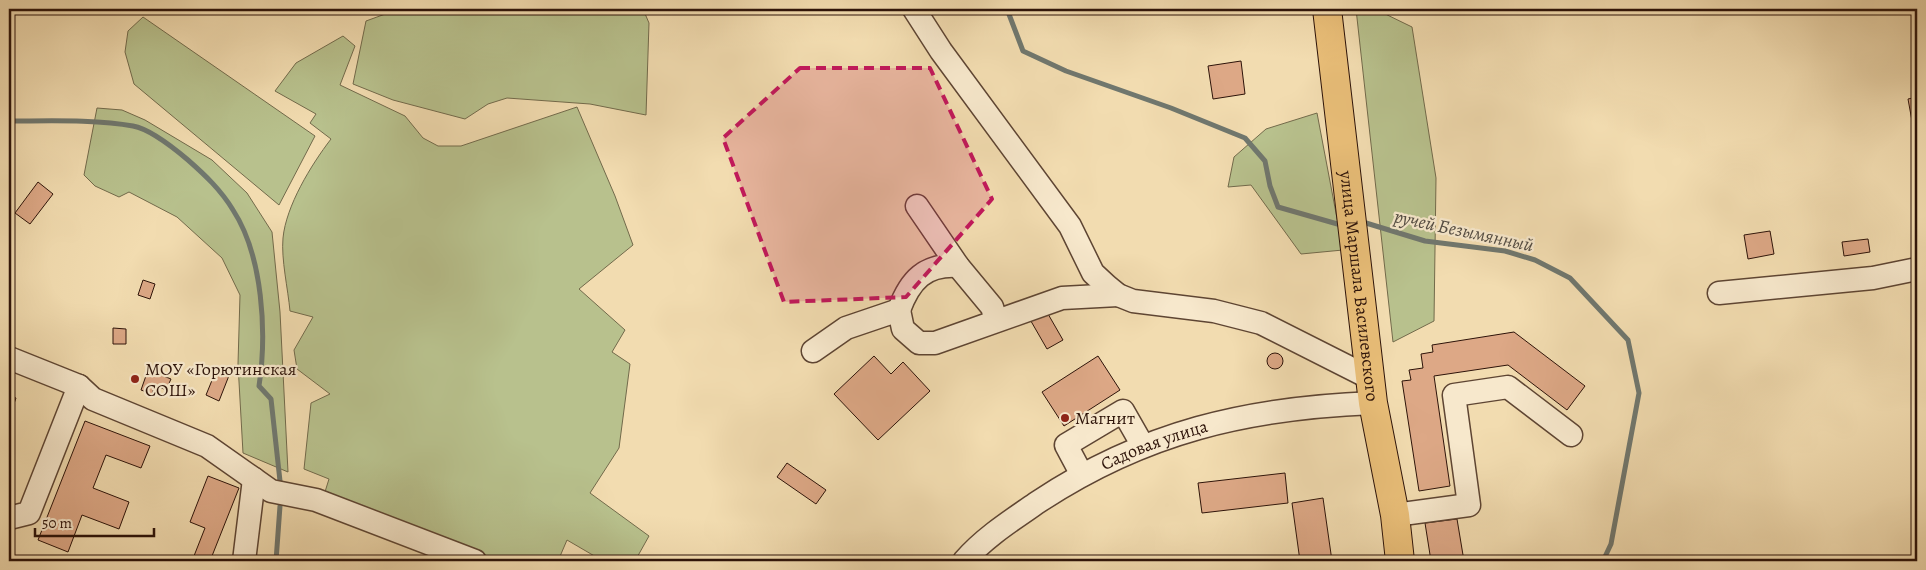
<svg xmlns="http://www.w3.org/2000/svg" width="1926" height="570" viewBox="0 0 1926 570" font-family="Alegreya,serif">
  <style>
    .green { fill: #b8c18d; stroke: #726a4b }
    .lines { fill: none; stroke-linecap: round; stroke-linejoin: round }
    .stream { stroke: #70776e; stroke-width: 5 }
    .building { fill: #dda886; stroke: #2d1309 }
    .minor-casing { stroke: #5e4533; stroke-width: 25 }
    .major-casing { stroke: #2d1309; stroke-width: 30 }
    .minor { stroke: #f7e8cc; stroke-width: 22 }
    .major { stroke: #e9be78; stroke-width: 28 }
    .marked { fill: #c2185b; fill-opacity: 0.2; stroke: #c2185b; stroke-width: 4; stroke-dasharray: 10 6; stroke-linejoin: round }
    .poi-dot { fill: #8f2418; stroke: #f7e8cc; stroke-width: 2 }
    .labels { text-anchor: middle; stroke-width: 4.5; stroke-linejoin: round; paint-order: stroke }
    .street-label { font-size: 18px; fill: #2d1309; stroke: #f7e8cc }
    .poi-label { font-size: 18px; fill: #2d1309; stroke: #f7e8cc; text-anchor: start }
    .water-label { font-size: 19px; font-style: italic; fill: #544d44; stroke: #f7e8cc }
  </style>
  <rect width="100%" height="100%" fill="#f2dcb0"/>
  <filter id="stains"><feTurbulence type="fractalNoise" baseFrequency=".004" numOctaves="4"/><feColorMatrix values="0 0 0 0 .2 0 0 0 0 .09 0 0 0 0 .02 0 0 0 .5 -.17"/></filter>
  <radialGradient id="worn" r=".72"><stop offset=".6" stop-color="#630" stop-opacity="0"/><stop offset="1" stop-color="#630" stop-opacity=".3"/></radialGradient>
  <g class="green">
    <polygon points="399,9 643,9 649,23 646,115 590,104 507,98 488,104 465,119 393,100 353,84 366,21"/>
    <polygon points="1356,9 1375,9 1412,27 1436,178 1434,321 1393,342"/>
    <polygon points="143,17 315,136 279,205 134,84 125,52 128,31"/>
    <path d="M343 36 355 46 340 85 405 116 423 138 438 146H461L577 107 615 196 633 245 579 289 625 330 612 352 630 364 619 448 590 493 649 536 635 561H603L567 540 558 561H497L324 495 329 479 304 469 311 403 330 394 297 369 294 350 313 317 290 311C288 289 281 259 283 238 286 206 311 165 331 139L310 123 316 114 275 91 296 63Z"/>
    <polygon points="97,108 122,110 145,120 212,160 247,193 272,232 280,312 288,472 243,453 238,364 240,295 222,258 177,217 129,192 119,197 95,186 84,175"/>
    <polygon points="1317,113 1343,250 1301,254 1251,185 1228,187 1234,157 1266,129"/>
  </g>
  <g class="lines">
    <g class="stream">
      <polyline points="1007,9 1023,51 1066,71 1171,108 1245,138 1265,161 1270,186 1278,207 1341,225"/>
      <path d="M9 121C46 121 97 119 133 126 150 129 175 149 188 160 205 175 221 190 233 210 263 256 267 333 259 386L271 399 280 481"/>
      <polyline points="1366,223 1425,241 1505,251 1535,260 1570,278 1628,340 1639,393 1611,544 1603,561"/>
      <polyline points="276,561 280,506"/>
    </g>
  </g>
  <g class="building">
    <polygon points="1917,54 1917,73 1914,73 1912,55"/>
    <polygon points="1241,61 1245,94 1213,99 1208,66"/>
    <polygon points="1917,97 1917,120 1912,121 1908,99"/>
    <polygon points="38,182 53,194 30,224 15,213"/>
    <polygon points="1770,231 1774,254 1748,259 1744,235"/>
    <polygon points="1868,239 1870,252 1844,256 1842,242"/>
    <polygon points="143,280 155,284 150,299 138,295"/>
    <polygon points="1044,307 1063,340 1047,349 1028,316"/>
    <polygon points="113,328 126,329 126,344 113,344"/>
    <polygon points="1514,332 1585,386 1567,410 1508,365 1434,376 1450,486 1419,491 1402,381 1411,380 1409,370 1423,368 1421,354 1433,352 1432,345"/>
    <circle cx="1275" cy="361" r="8"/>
    <polygon points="874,356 891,374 903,362 930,391 878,440 834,394"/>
    <polygon points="1098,356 1120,390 1064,426 1042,392"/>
    <polygon points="217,368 230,373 219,401 206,395"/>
    <polygon points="148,370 171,379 166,390 155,385 152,394 141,390"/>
    <polygon points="9,395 16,398 9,418"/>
    <polygon points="85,421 150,446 141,468 106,455 93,488 129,502 119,529 82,515 68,552 38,540"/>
    <polygon points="787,463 826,490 816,504 777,477"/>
    <polygon points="1285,473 1288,503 1202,513 1198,483"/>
    <polygon points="208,476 239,488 210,561 192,561 205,528 190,522"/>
    <polygon points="1323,498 1332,561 1300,561 1292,503"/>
    <polygon points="1457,519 1464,561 1431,561 1425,523"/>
  </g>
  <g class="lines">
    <g class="minor-casing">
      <g id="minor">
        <polyline points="914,9 941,51 1070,226 1093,273 1107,286 1118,295 1133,301 1214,311 1261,323 1370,378"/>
        <polyline points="917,206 958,266 992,307 996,320"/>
        <polyline points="1719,293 1873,278 1917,269"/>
        <path d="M899 310C910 280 925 264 958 266"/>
        <polyline points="813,351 846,328 899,310 903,329 919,343 935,343 1062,298 1118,295"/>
        <polyline points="9,358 79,386 93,399 207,446 271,491 316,500 475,561"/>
        <polyline points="1082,475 1066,445 1123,411 1143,446"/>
        <polyline points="1395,515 1469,505 1454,395 1508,387 1571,435"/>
        <polyline points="9,518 29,513 79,386"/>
        <polyline points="244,561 254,479"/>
        <path id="s1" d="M964 561C985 537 1012 520 1038 502 1144 432 1247 408 1373 403"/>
      </g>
    </g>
    <g class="major-casing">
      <g id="major">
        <path id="s2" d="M1327 9 1373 403 1395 515 1400 561"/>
      </g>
    </g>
    <use href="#minor" class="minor"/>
    <use href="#major" class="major"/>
  </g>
  <path class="marked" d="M800 68H930L992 199 906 297 784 302 723 138Z"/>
  <g class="poi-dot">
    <circle cx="135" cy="379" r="5"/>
    <circle cx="1065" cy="418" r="5"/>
  </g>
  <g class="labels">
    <g class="street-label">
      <text dy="6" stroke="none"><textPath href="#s2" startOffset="279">улица Маршала Василевского</textPath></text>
      <text dy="6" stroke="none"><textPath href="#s1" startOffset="225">Садовая улица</textPath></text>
    </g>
    <g class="poi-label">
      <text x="145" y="375">МОУ «Горютинская<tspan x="145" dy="21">СОШ»</tspan></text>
      <text x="1075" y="424">Магнит</text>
    </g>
    <g class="water-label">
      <text transform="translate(1464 230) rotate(12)" y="7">ручей Безымянный</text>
    </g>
  </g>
  <rect width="1926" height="570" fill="none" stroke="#f2dcb0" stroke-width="30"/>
  <rect x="10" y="10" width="1906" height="550" fill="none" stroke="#2d1309" stroke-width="2.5"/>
  <rect x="15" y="15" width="1896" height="540" fill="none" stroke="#2d1309"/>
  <path d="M35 528v8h119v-8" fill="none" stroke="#2d1309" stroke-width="2.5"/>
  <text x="42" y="528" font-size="15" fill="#2d1309" stroke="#f7e8cc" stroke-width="4" paint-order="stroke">50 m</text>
  <rect width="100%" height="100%" filter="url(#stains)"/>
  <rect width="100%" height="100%" fill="url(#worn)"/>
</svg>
